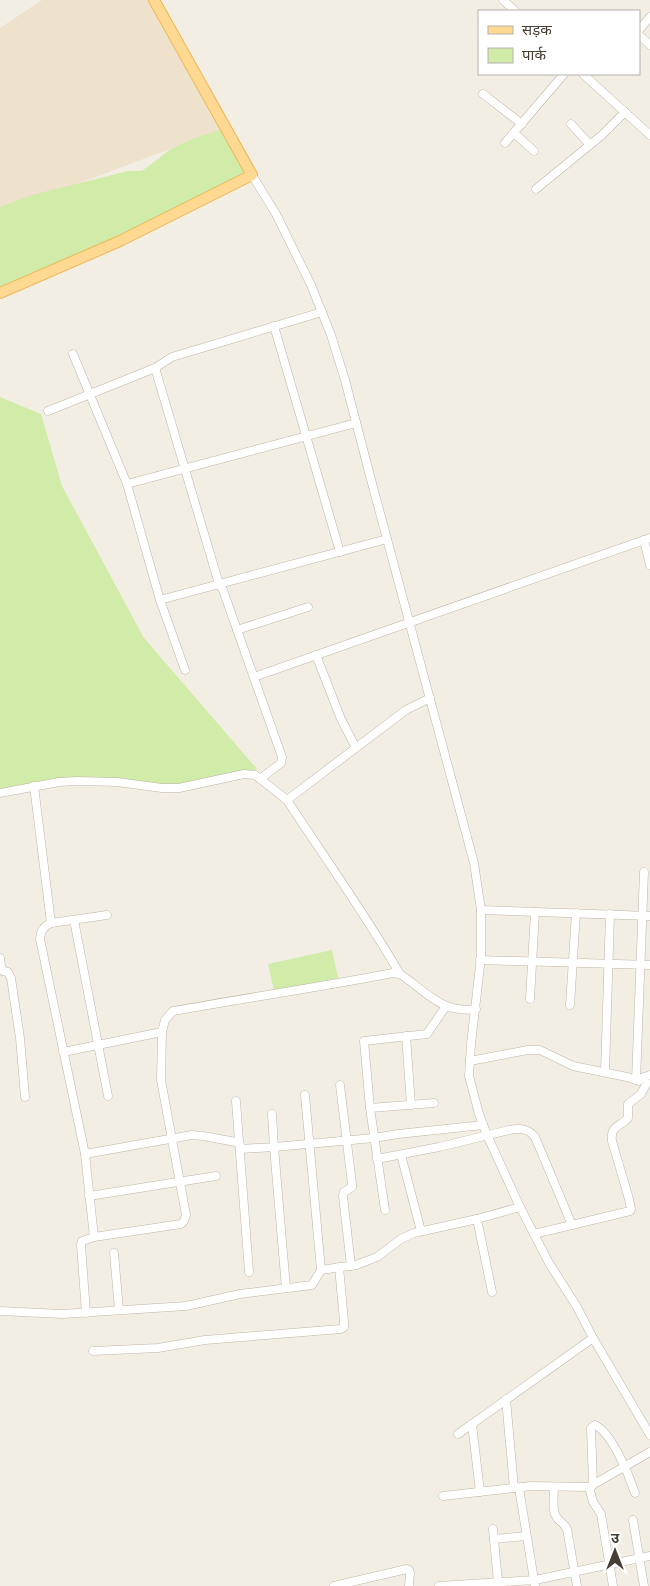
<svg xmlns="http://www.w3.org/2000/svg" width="650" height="1586" viewBox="0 0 650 1586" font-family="'DM Sans','Noto Sans Devanagari',sans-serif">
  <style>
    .education { fill: #eee2cc }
    .green { fill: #d1eba9 }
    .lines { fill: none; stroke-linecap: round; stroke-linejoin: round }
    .minor-casing { stroke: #bfb5a6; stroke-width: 9 }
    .major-casing { stroke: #ecb859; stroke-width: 12 }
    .minor { stroke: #fff; stroke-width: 8 }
    .major { stroke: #ffd991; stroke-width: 10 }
  </style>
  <rect width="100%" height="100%" fill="#f3eee4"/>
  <polygon class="education" points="42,0 154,0 226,128 0,213 0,28"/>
  <g class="green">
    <polygon points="226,128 252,175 0,293 0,207 32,195 128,171 142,171 171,149 192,139"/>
    <polygon points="0,397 41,414 62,486 144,638 257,769 214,782 169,789 108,779 0,790"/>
    <polygon points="332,950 338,978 274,991 268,964"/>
  </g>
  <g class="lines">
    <g class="minor-casing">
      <g id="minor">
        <polyline points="503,0 515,11"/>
        <polyline points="639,30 650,17"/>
        <polyline points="639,35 650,45"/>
        <polyline points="583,74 650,135"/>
        <polyline points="483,94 522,124"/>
        <polyline points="571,124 590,145"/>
        <polyline points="514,133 534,151"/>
        <polyline points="505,143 564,74"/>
        <polyline points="252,175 276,214 311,285 331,335 345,380 369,472 474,863 481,910 481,957 471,1044 469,1076 479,1114 487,1135 520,1207 549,1263 577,1307 593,1338 650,1435"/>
        <polyline points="536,189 602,135 625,112"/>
        <polyline points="274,326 340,552"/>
        <polyline points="73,354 127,484 160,600 185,670"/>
        <polyline points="155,368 219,584 223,590 282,757 281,763 260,779"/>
        <polyline points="48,411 155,368 172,357 322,312"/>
        <polyline points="127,484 356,423"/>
        <polyline points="644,540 650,565"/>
        <polyline points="160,600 387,539"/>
        <polyline points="237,630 308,607"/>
        <polyline points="316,655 341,719 356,748"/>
        <polyline points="254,677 650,538"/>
        <polyline points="34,786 51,923"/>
        <polyline points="0,793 59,782 77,781 117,782 162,788 179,788 244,774 255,775 287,800 406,710 430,698"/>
        <path d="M287 800C325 858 365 914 400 974"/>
        <polyline points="644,872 636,1080 650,1075"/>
        <polyline points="481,910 650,916"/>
        <polyline points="74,920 108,1096"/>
        <polyline points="0,958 1,966 3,971 8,972 11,978 20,1038 25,1097"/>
        <polyline points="480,960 650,965"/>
        <polyline points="530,999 535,912"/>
        <polyline points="570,1005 576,913"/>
        <polyline points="406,1036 411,1105"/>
        <polyline points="63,1052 162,1032"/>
        <polyline points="470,1061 528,1050 540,1050 573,1066 627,1077 639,1081"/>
        <polyline points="605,1072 610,914"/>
        <polyline points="340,1085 352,1184 352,1187 344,1192 343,1196 351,1266"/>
        <polyline points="236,1101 249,1272"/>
        <polyline points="370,1108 434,1103"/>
        <polyline points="241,1149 274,1147 272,1114"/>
        <polyline points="85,1154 192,1135 203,1136 236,1142 240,1145"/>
        <polyline points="401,1155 421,1231"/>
        <path d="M377 1159 439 1147 509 1130C520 1128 527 1128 535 1137L572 1225"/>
        <polyline points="89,1196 216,1176"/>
        <polyline points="385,1210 370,1108 364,1041 427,1034 446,1006"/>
        <polyline points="477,1219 492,1292"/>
        <path d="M534 1234 630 1211 631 1209 629 1199 612 1141C610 1125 620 1127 628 1118V1104L641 1094 647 1083"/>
        <path d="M94 1237 85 1154 40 939C41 930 43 927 51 923L107 915"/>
        <polyline points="114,1253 119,1310"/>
        <polyline points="321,1270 356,1265 377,1257 401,1239 414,1233 477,1219 520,1207"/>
        <polyline points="286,1288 274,1147 374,1138 398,1134 483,1125"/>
        <polyline points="0,1311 62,1314 186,1306 240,1294 312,1285 321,1270 305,1095"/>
        <path d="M86 1313 81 1245 82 1241 94 1237 181 1224 184 1221 186 1215 161 1080 162 1032 165 1020 173 1011C247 998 320 987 393 973L400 974C426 991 441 1014 476 1009"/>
        <polyline points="93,1351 158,1348 205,1340 341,1329 344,1327 344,1321 339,1267"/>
        <polyline points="506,1399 514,1488"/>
        <polyline points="472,1424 480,1492"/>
        <polyline points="458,1434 593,1338"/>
        <path d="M593 1485 591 1428 595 1425C612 1433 629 1475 635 1493"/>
        <path d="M554 1487C554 1494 552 1511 556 1516 558 1521 564 1523 567 1529L577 1586"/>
        <polyline points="589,1487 593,1502 601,1514 613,1586"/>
        <polyline points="519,1488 535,1586"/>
        <polyline points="443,1496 531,1486 589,1487 650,1452"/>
        <polyline points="633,1520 644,1586"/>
        <polyline points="493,1529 498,1582"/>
        <polyline points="494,1539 526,1536"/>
        <polyline points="334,1586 407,1569 409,1570 410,1573 409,1586"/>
        <polyline points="439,1586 535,1580 650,1556"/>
      </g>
    </g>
    <g class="major-casing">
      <polyline id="major" points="0,293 120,241 252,175 154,0"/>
    </g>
    <use href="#minor" class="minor"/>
    <use href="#major" class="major"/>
  </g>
  <rect x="478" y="10" width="162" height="65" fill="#ffffff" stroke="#b5b1ad"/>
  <rect x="488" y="26" width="25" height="8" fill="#ffd991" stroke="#b5b1ad"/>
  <text x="522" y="35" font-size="15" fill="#463d33">सड़क</text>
  <rect x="488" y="48" width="25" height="15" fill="#d1eba9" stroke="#b5b1ad"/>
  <text x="522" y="60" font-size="15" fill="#463d33">पार्क</text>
  <g transform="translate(615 1551)" stroke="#ffffff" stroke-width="4" paint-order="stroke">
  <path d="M0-4L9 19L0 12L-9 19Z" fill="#463d33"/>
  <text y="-8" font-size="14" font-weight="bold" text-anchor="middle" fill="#463d33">उ</text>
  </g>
</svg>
